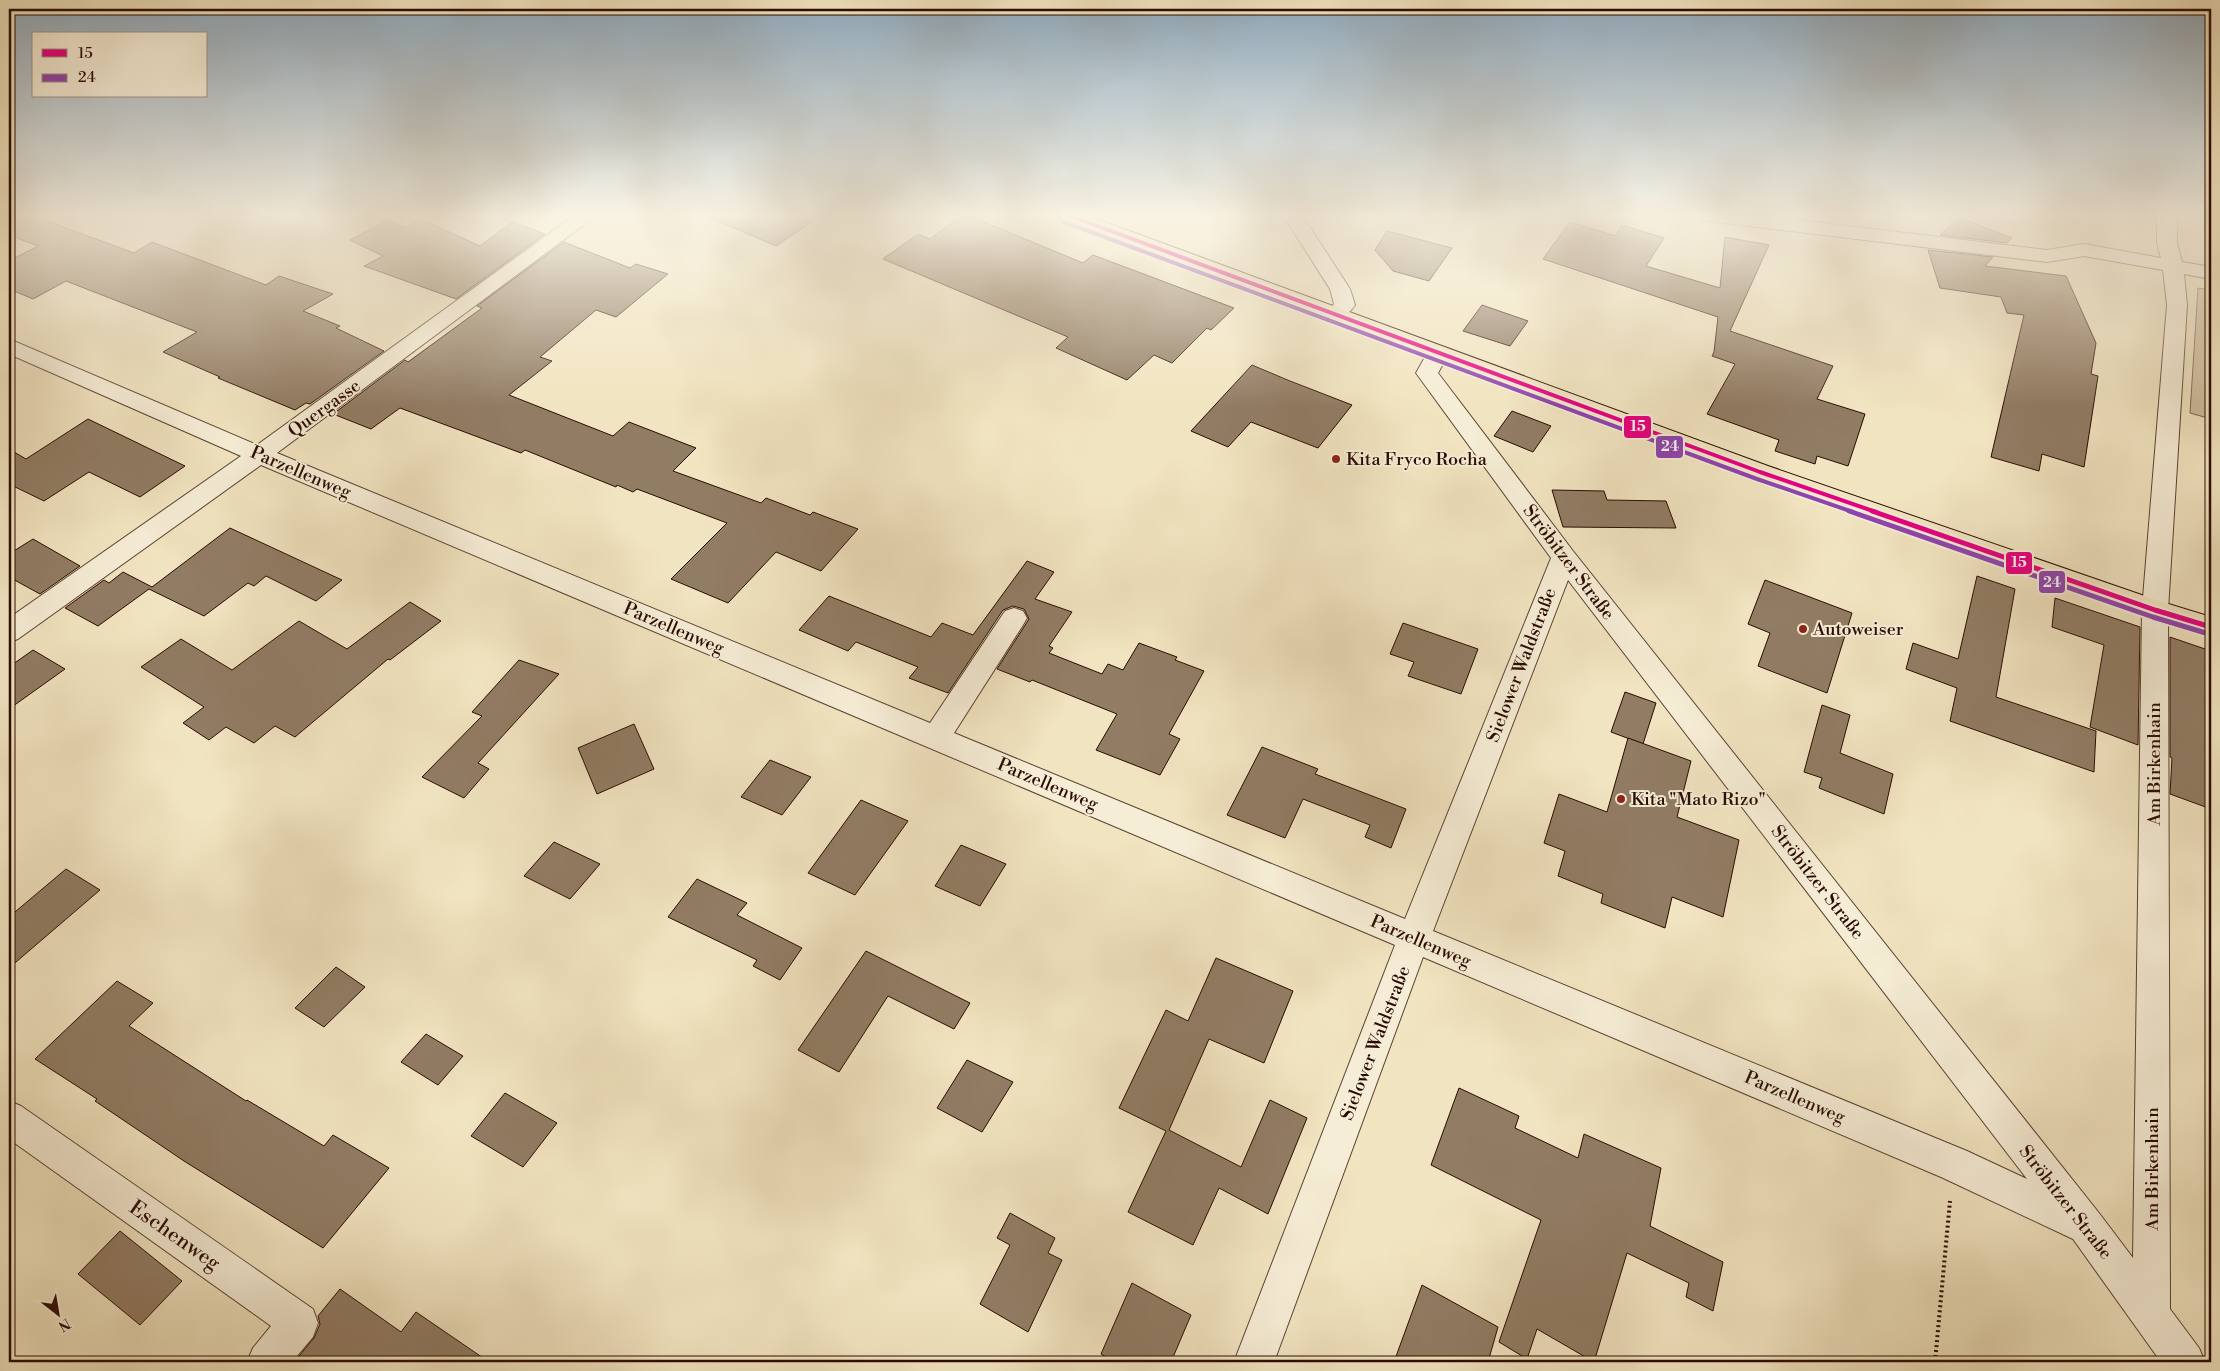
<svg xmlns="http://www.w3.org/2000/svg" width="2220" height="1371" viewBox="0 0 2220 1371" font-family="'Libre Bodoni',serif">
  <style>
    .green { fill: #cfbf9f; stroke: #7c6550 }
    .building { fill: #917c64; stroke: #2a0b00 }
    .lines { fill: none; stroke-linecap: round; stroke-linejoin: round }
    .minor-casing { stroke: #5c4130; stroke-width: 2 }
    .major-casing { stroke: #2a0b00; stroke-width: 2 }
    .path-far1 { stroke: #2a0b00; stroke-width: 2.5; stroke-dasharray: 1 2; stroke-linecap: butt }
    .path { stroke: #2a0b00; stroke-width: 4; stroke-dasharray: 2 3; stroke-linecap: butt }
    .minor { fill: #f6edd6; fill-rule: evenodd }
    .major { fill: #f1e4c0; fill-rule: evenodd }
    .bus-1-far1-casing { stroke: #f6edd6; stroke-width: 7 }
    .bus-1-casing { stroke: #f6edd6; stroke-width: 9 }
    .bus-2-far1-casing { stroke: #f6edd6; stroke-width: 7 }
    .bus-2-casing { stroke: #f6edd6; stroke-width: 9 }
    .bus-1-far1 { stroke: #e5007d; stroke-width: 4 }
    .bus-1 { stroke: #e5007d; stroke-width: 5 }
    .bus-2-far1 { stroke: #8e44ad; stroke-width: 4 }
    .bus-2 { stroke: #8e44ad; stroke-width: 5 }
    .poi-dot { fill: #8f2418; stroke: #f6edd6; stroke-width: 2 }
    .labels { text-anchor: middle; stroke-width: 4; stroke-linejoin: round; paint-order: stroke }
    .street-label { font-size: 18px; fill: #2a0b00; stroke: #f6edd6 }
    .poi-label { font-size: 18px; fill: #2a0b00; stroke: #f6edd6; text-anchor: start }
    .near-street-label { font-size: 21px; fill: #2a0b00; stroke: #f6edd6 }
    .line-badge { stroke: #f6edd6; stroke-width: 2 }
    .badge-label { font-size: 14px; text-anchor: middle; font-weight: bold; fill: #fff }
  </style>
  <rect width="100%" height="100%" fill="#f1e4c0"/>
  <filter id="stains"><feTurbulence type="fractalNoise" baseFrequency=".004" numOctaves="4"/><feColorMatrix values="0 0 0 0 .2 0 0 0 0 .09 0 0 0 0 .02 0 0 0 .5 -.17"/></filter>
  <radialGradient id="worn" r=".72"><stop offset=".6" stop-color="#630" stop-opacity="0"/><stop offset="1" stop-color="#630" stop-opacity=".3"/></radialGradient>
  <polygon class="green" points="2198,288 2211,290 2211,419 2190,413"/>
  <g class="building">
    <polygon points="31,215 134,253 152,242 266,285 279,276 333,294 303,311 340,326 336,328 384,351 310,404 306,403 295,410 218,378 220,377 163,352 197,332 66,281 33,299 9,289 9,261 38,246 9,235 9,227"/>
    <polygon points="704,215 822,215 776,246"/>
    <polygon points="962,215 994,226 1083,263 1093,255 1234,308 1211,330 1207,328 1172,363 1154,355 1127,380 1056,348 1068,337 883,259 918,234 930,239"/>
    <polygon points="1959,217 2012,238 2007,243 1940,235"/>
    <polygon points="421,219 480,246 512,222 545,234 456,299 364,266 383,256 350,240 388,220 405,228"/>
    <polygon points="1570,222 1615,236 1622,225 1664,238 1646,266 1720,288 1725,237 1769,245 1730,331 1833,366 1817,399 1865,414 1848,466 1817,456 1815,464 1775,451 1779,440 1707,414 1735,364 1712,356 1714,352 1718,317 1543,259"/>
    <polygon points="1387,231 1452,248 1429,281 1393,271 1375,250"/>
    <polygon points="564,242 630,268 636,264 668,274 616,317 596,310 540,357 552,361 509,395 613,436 629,422 696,448 673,471 761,503 766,498 810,515 813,512 858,529 821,571 776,552 728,603 671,579 727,523 637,489 633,492 617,485 616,487 525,450 521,453 400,408 371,429 333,414 405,360 408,362 482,308 477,306"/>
    <polygon points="1928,250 1993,257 1985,266 2066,276 2096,343 2091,374 2098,376 2084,467 2042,454 2039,471 1991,457 2024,315 2007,313 2001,297 1940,288"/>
    <polygon points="1482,305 1528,321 1510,346 1463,331"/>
    <polygon points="1252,365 1290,381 1352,405 1318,448 1251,422 1228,447 1191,431"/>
    <polygon points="1512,411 1551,426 1533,452 1494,436"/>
    <polygon points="88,419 185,466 140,497 89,472 44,501 9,484 9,449 26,459"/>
    <polygon points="1552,490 1604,491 1607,500 1666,501 1676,528 1563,527"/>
    <polygon points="230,528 342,580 316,601 266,576 254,586 248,583 204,616 149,589 98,626 65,608 104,580 109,583 123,572 152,587"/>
    <polygon points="33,539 80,566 40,594 9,577 9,554"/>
    <polygon points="1027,561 1054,572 1035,599 1072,612 1049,646 1053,648 1049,653 1102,674 1108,664 1123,670 1139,643 1177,657 1175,660 1204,671 1169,734 1180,739 1160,775 1096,750 1117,714 1032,680 1030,682 997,669 1029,619 1024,609 1013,606 1003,610 948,693 909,678 918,667 856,642 848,651 799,630 829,596 931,637 942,623 973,635"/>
    <polygon points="1977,576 2015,589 1996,697 2096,731 2094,772 1950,721 1957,688 1906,669 1913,643 1958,659"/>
    <polygon points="1765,580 1852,613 1827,693 1758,666 1770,633 1748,624"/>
    <polygon points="2055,598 2140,627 2138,745 2090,727 2104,645 2052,627"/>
    <polygon points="410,602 441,621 390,660 388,659 295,737 275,726 254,743 226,727 209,740 183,723 204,707 141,667 181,639 232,670 299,621 347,649"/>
    <polygon points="1403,623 1478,649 1461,694 1408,676 1414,662 1390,654"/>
    <polygon points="2170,637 2211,651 2211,809 2170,794 2172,758 2170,757"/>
    <polygon points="33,650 65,669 9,709 9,667"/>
    <polygon points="519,660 559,674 478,763 489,769 464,798 422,777 482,716 472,712"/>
    <polygon points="1625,692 1656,703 1643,744 1611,732"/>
    <polygon points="1822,705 1850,715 1840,753 1893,774 1884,814 1819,788 1822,778 1804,772"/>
    <polygon points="634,724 654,769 597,794 578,748"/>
    <polygon points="1628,738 1691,761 1677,817 1739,840 1723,917 1672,897 1665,928 1601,903 1603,894 1558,876 1565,851 1544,843 1559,794 1607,812"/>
    <polygon points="1262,747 1318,769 1315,774 1406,809 1391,848 1365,837 1370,825 1303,799 1285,838 1227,815"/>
    <polygon points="770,760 811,777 782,815 741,797"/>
    <polygon points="861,800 908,821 855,895 808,873"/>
    <polygon points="554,842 600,864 570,899 524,876"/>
    <polygon points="961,845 1006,864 980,906 935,886"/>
    <polygon points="66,869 100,890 9,968 9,917"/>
    <polygon points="697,879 747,903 737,915 802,948 780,980 753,966 757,960 668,917"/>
    <polygon points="866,951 970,1003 954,1029 888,996 839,1072 798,1050"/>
    <polygon points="1216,958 1293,991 1264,1063 1209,1039 1169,1130 1241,1167 1270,1100 1307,1118 1268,1214 1219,1188 1193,1245 1128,1212 1166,1131 1119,1108 1166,1010 1188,1021"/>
    <polygon points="336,967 365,987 324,1027 295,1008"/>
    <polygon points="117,981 153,1003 129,1026 246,1101 247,1100 324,1146 333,1135 389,1168 323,1248 184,1161 95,1101 97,1099 35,1059"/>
    <polygon points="426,1034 463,1056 438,1085 401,1062"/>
    <polygon points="967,1060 1013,1082 982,1132 937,1108"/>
    <polygon points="1459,1088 1519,1116 1515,1128 1578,1158 1584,1134 1661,1168 1650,1226 1723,1262 1713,1311 1686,1297 1689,1283 1627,1253 1594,1362 1537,1329 1527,1359 1499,1342 1541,1220 1431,1165"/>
    <polygon points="505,1093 557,1123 523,1167 471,1136"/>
    <polygon points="1010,1213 1055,1238 1048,1253 1062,1260 1028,1332 980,1304 1010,1245 997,1238"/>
    <polygon points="120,1231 182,1281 140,1325 78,1274"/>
    <polygon points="1132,1283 1191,1315 1171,1362 1115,1362 1101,1354"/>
    <polygon points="1422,1285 1498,1327 1488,1362 1394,1362"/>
    <polygon points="340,1289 401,1332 416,1312 489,1362 294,1362 314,1338 320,1324 318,1316"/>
  </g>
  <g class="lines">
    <g class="minor-casing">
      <g id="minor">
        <path d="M575 215H597L277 453 930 723 1005 611 1014 608 1023 611 1027 618 1023 625 954 733 1405 919 1551 558 1416 373 1430 348 1438 346 1446 348 1449 353 1438 373 1573 551 2099 1213 2133 1258 2142 610 2167 305 2163 270 2084 256 2047 262 1707 221 1700 219 1698 215H1757L2047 250 2084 244 2161 258 2157 243V215H2177V243L2182 262 2211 267V279L2184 274 2187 305 2168 610 2170 1309 2199 1348 2205 1362H2161L2073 1239 1941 1177 1423 957 1274 1362H1234L1395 945 261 465 18 639 9 642V618L241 456 9 354V339L257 445ZM1568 580 2027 1179 1967 1151 1433 931Z"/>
        <path d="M1283 215H1302L1350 289 1355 305C1348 315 1340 322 1328 318L1325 314 1334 304 1330 289Z"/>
        <polygon points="9,1101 21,1106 313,1309 318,1323 313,1337 292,1362 247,1362 253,1348 271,1326 9,1139"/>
      </g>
    </g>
    <g class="major-casing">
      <polygon id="major" points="1058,215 1086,215 1768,466 2162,602 2211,617 2211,637 2146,617 1752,478 1060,219"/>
    </g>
    <g class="path-far1">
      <polyline points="1021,215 1041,223"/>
      <polyline points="1993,215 2018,225"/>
      <polyline points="2055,215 2081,223"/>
    </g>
    <polyline class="path" points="1935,1362 1950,1201"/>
    <use href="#minor" class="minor"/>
    <use href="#major" class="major"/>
    <g class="bus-1-far1-casing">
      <polyline id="bus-1-far1" points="1068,215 1760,472 1876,512"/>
    </g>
    <g class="bus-1-casing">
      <polyline id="bus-1" points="1872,511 2155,610 2211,627"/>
    </g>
    <g class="bus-2-far1-casing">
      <polyline id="bus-2-far1" points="1064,222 1757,479 1853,512"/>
    </g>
    <g class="bus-2-casing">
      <polyline id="bus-2" points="1849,511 2153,617 2209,634"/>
    </g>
    <use href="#bus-1-far1" class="bus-1-far1"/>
    <use href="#bus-1" class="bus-1"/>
    <use href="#bus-2-far1" class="bus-2-far1"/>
    <use href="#bus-2" class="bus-2"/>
  </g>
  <linearGradient id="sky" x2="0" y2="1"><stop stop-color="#90aabe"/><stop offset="0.53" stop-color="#f9f3e3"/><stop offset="1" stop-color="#f9f3e3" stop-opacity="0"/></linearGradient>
  <rect width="2220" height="407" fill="url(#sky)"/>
  <g class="poi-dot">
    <circle cx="1336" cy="459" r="5"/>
    <circle cx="1803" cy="629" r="5"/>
    <circle cx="1621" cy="799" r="5"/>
  </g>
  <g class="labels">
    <g class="street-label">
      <text transform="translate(324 408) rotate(-36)" y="6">Quergasse</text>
      <text transform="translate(301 472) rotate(23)" y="6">Parzellenweg</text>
      <text transform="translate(1569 562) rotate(53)" y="6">Ströbitzer Straße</text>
      <text transform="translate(674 628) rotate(23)" y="6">Parzellenweg</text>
      <text transform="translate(1521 665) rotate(-69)" y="6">Sielower Waldstraße</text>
      <text transform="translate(2154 764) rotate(-90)" y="6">Am Birkenhain</text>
      <text transform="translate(1048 784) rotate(23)" y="6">Parzellenweg</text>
      <text transform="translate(1818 882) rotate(52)" y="6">Ströbitzer Straße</text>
      <text transform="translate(1421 941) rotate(23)" y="6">Parzellenweg</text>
      <text transform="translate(1375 1043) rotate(-69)" y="6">Sielower Waldstraße</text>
      <text transform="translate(1795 1097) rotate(23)" y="6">Parzellenweg</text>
      <text transform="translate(2152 1169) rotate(-90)" y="6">Am Birkenhain</text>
      <text transform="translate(2066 1202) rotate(52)" y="6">Ströbitzer Straße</text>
    </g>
    <g class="poi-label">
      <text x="1346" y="465">Kita Fryco Rocha</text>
      <text x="1813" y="635">Autoweiser</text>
      <text x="1631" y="805">Kita "Mato Rizo"</text>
    </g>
    <g class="near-street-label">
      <text transform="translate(175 1235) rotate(35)" y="7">Eschenweg</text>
    </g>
  </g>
  <g class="line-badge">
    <rect x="1623" y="415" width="29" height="24" rx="5" fill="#e5007d"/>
    <rect x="1655" y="435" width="29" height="24" rx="5" fill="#8e44ad"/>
    <rect x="2005" y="551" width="28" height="24" rx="5" fill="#e5007d"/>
    <rect x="2038" y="570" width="28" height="24" rx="5" fill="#8e44ad"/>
  </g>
  <g class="badge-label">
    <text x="1638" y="431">15</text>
    <text x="1670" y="451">24</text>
    <text x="2019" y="567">15</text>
    <text x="2052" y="587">24</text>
  </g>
  <rect width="2220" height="1371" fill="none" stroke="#f1e4c0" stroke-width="30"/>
  <rect x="10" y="10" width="2200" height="1351" fill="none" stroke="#2a0b00" stroke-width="2.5"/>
  <rect x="15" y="15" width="2190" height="1341" fill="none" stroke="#2a0b00"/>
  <rect x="32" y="32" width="175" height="65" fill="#f6edd6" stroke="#a49380"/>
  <rect x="42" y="49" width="25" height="8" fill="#e5007d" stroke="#a49380"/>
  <text x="78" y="58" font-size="15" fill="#2a0b00">15</text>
  <rect x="42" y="74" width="25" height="8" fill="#8e44ad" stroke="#a49380"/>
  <text x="78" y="82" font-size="15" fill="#2a0b00">24</text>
  <g transform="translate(58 1314) rotate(149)" stroke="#f6edd6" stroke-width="4" paint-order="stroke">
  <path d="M0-4L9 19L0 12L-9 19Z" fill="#2a0b00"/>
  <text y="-8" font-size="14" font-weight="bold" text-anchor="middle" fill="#2a0b00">N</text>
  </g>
  <rect width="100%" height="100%" filter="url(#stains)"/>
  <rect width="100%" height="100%" fill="url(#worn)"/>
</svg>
